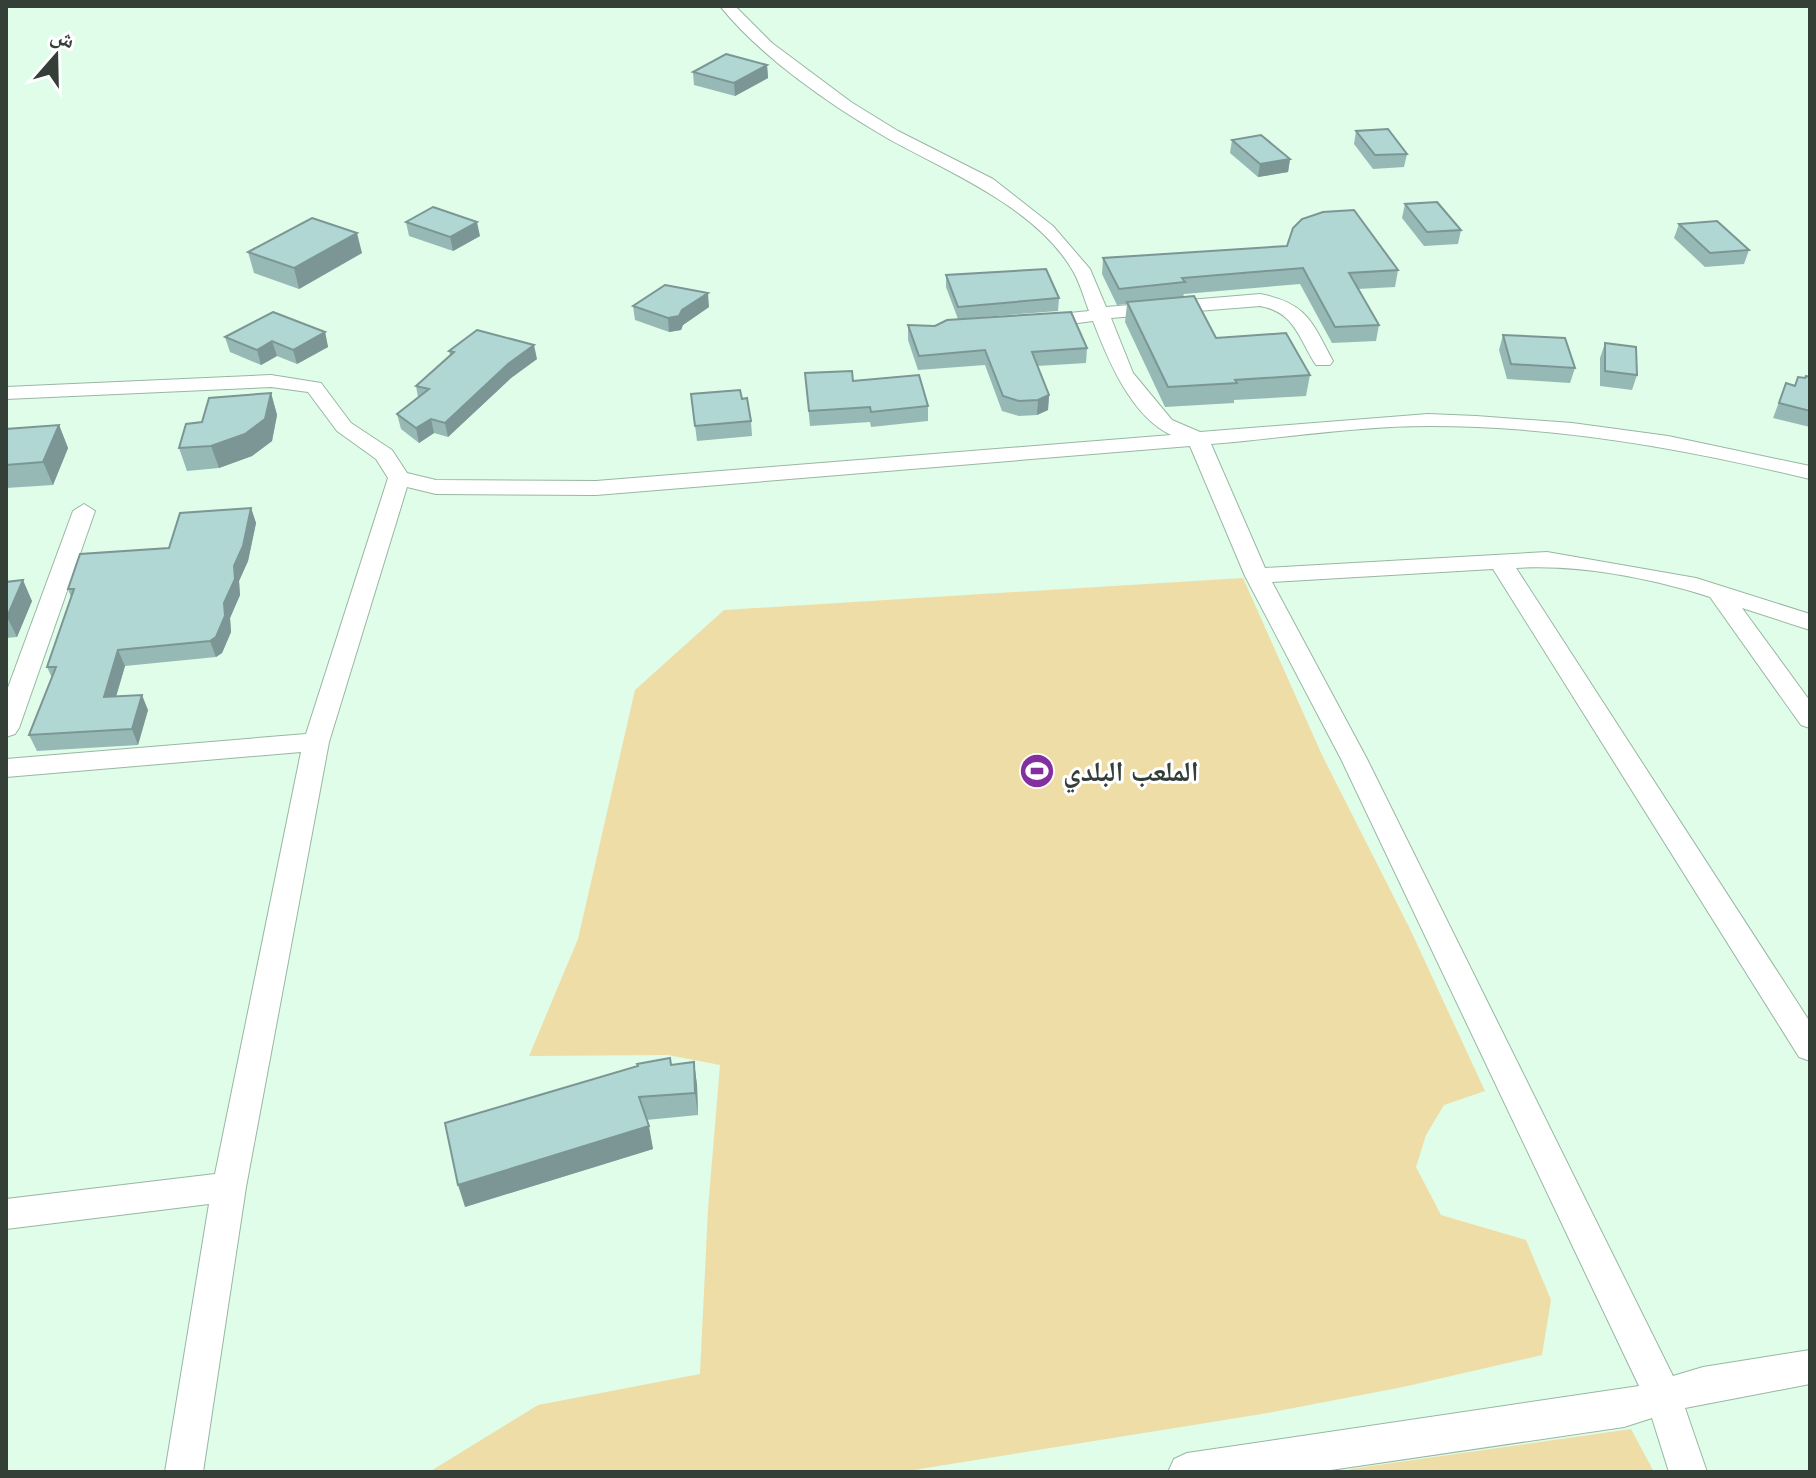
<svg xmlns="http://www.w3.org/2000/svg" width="1816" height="1478" viewBox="0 0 1816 1478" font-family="'Noto Sans','Noto Naskh Arabic',sans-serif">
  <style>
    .green { fill: #efdda7 }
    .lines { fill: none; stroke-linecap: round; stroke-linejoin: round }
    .street-casing { stroke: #99b6a3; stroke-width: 2 }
    .street { fill: #fff; fill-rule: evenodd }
    .wall { fill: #97b9b5 }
    .shaded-wall { fill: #7b9694 }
    .building { fill: #b0d7d3; stroke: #7b9694; stroke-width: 2 }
    .labels { text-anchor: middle; stroke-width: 6; stroke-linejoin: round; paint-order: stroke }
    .poi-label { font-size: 28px; font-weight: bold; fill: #343f38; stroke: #fff; text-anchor: start }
  </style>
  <rect width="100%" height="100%" fill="#dffde9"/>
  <g class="green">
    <polygon points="1243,578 1322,755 1410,929 1485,1091 1444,1105 1426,1135 1416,1167 1441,1215 1526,1240 1551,1300 1542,1355 1403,1387 1268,1413 901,1472 429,1472 538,1405 700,1374 708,1209 720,1065 668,1055 529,1056 578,939 635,690 724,610"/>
    <polygon points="1631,1429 1654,1472 1351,1472 1350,1469"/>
  </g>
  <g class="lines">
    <g class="street-casing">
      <g id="street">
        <path d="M720 6H735L772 43 851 102 898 131 993 179 1053 226 1090 269 1106 307 1260 294C1307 303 1312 322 1333 361L1330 365H1316C1299 339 1295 312 1260 306L1111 318 1133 373 1172 420 1200 432 1428 414 1476 416 1572 423 1668 436 1810 466V479C1686 449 1558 426 1430 426 1359 426 1282 438 1211 444L1265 568 1547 552 1696 578 1810 614V630L1742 608 1810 701V728L1801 725 1710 597C1650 578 1579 564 1516 568L1810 1022V1061L1799 1057 1493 569 1272 582 1367 759 1673 1376 1703 1367 1810 1350V1384L1685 1408 1707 1472H1669L1652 1418 1624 1427 1317 1472H1168L1174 1459 1187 1453 1639 1386 1341 759 1245 576 1190 446 596 495 436 494 407 487 329 742 246 1187 203 1472H165L209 1204 6 1229V1199L215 1174 301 752 6 777V759L306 734 388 478 376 459 337 431 308 392 271 387 6 399V387L271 375 321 383 351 423 392 450 407 473 436 480 596 481 1171 435C1131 416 1108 360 1093 321L1040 328 1030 322 1040 316 1089 311C1084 298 1080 283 1073 271 1036 207 948 172 887 138 830 105 761 57 720 6Z"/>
        <polygon points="84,504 95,511 19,728 15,734 6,737 6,693 73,511"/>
      </g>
    </g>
    <use href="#street" class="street"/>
  </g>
  <g class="wall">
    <polygon points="767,65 768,78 735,96 694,85 693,72"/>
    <polygon points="1356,131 1407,154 1404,167 1373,169 1354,144"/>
    <polygon points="1232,140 1290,159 1288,172 1258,177 1230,153"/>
    <polygon points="1405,204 1461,230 1458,244 1424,246 1402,218"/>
    <polygon points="406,222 480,236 453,251 409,236"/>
    <polygon points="1679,224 1749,250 1744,264 1705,267 1674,238"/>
    <polygon points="1287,246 1398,270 1395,287 1358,289 1379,325 1376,341 1332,343 1300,284 1184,294 1183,297 1216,338 1310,375 1306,396 1234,400 1234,403 1165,407 1125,322 1127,304 1117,305 1102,274 1103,258"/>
    <polygon points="248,252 362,253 299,289 254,273"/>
    <polygon points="946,275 1059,298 1058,311 958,319 946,287"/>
    <polygon points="633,306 709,307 683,325 681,330 669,332 635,320"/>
    <polygon points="908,325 935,326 1087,348 1086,363 1037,366 1049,395 1048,410 1037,415 1019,416 1002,411 985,365 918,370 908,340"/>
    <polygon points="325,332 328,347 297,364 277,356 261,365 230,352 225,337"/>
    <polygon points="1503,335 1575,368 1570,383 1507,379 1499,350"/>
    <polygon points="1605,343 1637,375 1632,390 1600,386 1600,358"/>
    <polygon points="449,351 537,359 511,378 448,437 434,433 419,443 401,429 397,414 418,397 416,386 450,355"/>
    <polygon points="805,373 853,381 928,406 928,421 871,427 870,422 810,426"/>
    <polygon points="1810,377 1810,427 1773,418 1786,383 1794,385"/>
    <polygon points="271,393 277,415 272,441 252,456 219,468 187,471 179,448 202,422"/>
    <polygon points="691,394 742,399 751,421 752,436 697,441"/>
    <polygon points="59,425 68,448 53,485 6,488 6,429"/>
    <polygon points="251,508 256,523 248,561 239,581 240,595 230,618 231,632 222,653 216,657 125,666 116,697 148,710 138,745 37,751 29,735 52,678 47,667 71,597 68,589 169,548"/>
    <polygon points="6,582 32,601 17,637 6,638"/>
    <polygon points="694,1062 697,1085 698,1115 646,1120 653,1149 465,1207 671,1065"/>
  </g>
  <g class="shaded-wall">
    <polygon points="767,65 768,78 735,96 734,83"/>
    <polygon points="1290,159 1288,172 1258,177 1260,164"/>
    <polygon points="477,222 480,236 453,251 450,237"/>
    <polygon points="357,233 362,253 299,289 294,268"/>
    <polygon points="708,293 709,307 683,325 681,330 669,332 668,318 682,310"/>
    <polygon points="325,332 328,347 297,364 293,350"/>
    <polygon points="272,341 277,356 261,365 257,350"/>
    <polygon points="534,345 537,359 511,378 448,437 445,423 508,364"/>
    <polygon points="271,393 277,415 272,441 252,456 219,468 211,446"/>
    <polygon points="1049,395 1048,410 1037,415 1038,400"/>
    <polygon points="431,419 434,433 419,443 416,428"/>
    <polygon points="59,425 68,448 53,485 43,462"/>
    <polygon points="251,508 256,523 248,561 239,581 240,595 230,618 231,632 222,653 216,657 210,641 224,603"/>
    <polygon points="23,580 32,601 17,637 7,617"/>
    <polygon points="118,650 125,666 111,713 104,697"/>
    <polygon points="142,695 148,710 138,745 132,729"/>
    <polygon points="694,1062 697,1085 698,1115 695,1093"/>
    <polygon points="649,1126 653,1149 465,1207 458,1185"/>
  </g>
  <g class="building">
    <polygon points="726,54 767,65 734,83 693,72"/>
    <polygon points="1388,129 1407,154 1375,155 1356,131"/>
    <polygon points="1261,135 1290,159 1260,164 1232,140"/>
    <polygon points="1437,202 1461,230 1427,232 1405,204"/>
    <polygon points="433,207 477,222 450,237 406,222"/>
    <polygon points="1354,210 1398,270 1349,273 1379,325 1335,327 1303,268 1182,278 1185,282 1119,289 1103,258 1287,246 1293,228 1302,219 1323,212"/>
    <polygon points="312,218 357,233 294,268 248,252"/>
    <polygon points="1717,221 1749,250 1710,253 1679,224"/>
    <polygon points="1046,269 1059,298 958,307 946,275"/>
    <polygon points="665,285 708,293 682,310 679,316 668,318 633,306"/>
    <polygon points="1194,296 1216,338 1286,333 1310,375 1235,380 1237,383 1168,387 1127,302"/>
    <polygon points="273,312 325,332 293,350 272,341 257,350 225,337"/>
    <polygon points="1071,312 1087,348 1032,352 1049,395 1038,400 1019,401 1003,396 985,350 919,356 908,325 935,326 947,320"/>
    <polygon points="477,330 534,345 508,364 445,423 431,419 416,428 397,414 429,389 416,386 454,352 449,351"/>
    <polygon points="1503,335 1565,338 1575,368 1511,364"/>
    <polygon points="1605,343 1636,347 1637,375 1605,371"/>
    <polygon points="852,371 853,381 919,375 928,406 871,412 870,407 809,411 805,373"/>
    <polygon points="1806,376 1810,377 1810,411 1779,403 1786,383 1795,386 1798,377 1805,378"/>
    <polygon points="740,390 742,399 747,398 751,421 695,426 691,394"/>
    <polygon points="271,393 265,419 245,434 211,446 179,448 186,424 202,422 209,398"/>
    <polygon points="59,425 43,462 6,465 6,429"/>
    <polygon points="251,508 243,546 234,566 235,579 224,603 225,616 216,637 210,641 118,650 104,697 142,695 132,729 29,735 56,667 47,667 74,589 68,589 80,554 169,548 180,513"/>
    <polygon points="23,580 7,617 6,617 6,582"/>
    <polygon points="670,1058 671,1065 694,1062 695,1093 639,1097 649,1126 458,1185 445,1123 638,1066 637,1064"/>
  </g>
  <defs>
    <g id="stadium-disc" transform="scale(1.8)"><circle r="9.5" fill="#842f9e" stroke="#fff"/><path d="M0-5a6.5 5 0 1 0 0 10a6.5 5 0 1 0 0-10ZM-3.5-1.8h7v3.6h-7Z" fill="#fff"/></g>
  </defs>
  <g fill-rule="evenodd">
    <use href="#stadium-disc" x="1037" y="771"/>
  </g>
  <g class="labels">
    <g class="poi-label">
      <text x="1063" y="781">الملعب البلدي</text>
    </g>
  </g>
  <rect width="1816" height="1478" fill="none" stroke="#343f38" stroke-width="16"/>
  <g transform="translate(56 56) rotate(20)" stroke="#ffffff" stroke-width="6" paint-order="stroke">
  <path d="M0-6L14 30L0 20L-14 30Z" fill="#343f38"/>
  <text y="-12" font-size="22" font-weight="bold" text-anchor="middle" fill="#343f38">ش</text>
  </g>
</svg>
